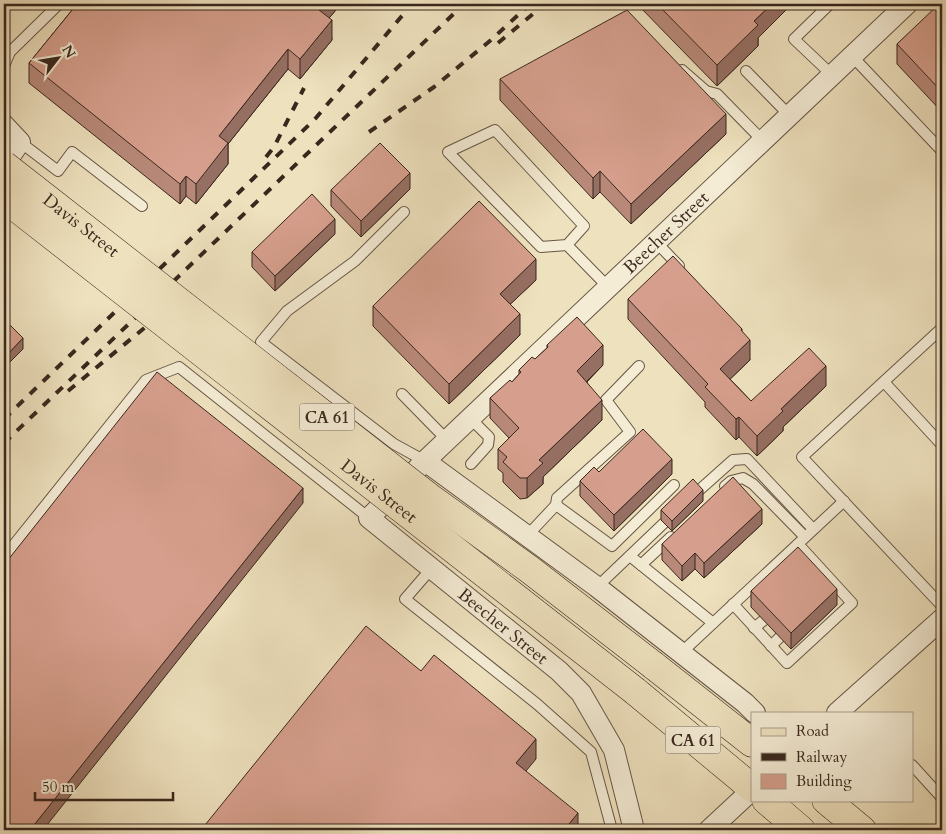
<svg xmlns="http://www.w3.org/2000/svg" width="946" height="834" viewBox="0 0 946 834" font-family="Cardo,serif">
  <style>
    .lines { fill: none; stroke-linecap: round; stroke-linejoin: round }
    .lane-casing { stroke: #665645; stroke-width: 12 }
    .street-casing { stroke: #665645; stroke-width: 22 }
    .primary-casing { stroke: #39271d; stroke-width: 29 }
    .lane { stroke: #f4ecd5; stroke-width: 10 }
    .street { stroke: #f4ecd5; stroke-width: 20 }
    .primary { stroke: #eee1be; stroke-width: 28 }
    .rail { stroke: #39271d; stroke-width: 4; stroke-dasharray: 9 9; stroke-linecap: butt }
    .primary-bridge-casing { stroke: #39271d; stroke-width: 29; stroke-linecap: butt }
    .primary-bridge { stroke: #eee1be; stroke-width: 28 }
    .wall { fill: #b88979; stroke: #39271d }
    .shaded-wall { fill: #966f63; stroke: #39271d }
    .building { fill: #d69f8d; stroke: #39271d }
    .labels { text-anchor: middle; stroke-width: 4; stroke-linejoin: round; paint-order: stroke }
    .shield { fill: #f4ecd5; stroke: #716254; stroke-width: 1 }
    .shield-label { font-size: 16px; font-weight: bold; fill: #39271d }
    .street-label { font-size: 18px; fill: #39271d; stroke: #f4ecd5 }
  </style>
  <rect width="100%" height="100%" fill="#eee1be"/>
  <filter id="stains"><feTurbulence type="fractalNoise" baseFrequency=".004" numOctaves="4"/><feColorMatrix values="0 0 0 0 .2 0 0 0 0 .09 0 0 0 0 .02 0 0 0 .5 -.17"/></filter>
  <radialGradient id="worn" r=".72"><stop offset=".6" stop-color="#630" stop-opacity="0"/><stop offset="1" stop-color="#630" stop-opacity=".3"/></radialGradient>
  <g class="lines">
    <g class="lane-casing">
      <g id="lane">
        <polyline points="830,4 794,39 832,75"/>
        <polyline points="852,56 942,151"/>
        <polyline points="4,66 10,52 59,4"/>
        <polyline points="682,70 706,91 717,94 763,141"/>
        <polyline points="746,71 789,115"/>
        <polyline points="20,142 58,171 72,152 142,206"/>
        <polyline points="404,212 355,261 287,311 261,342 394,444 425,461"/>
        <polyline points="656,242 679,266"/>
        <polyline points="567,245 541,247 448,152 495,130 584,226 567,245 608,287"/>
        <polyline points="942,328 802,457 942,606"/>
        <polyline points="884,382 942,445"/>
        <polyline points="402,394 447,440"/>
        <polyline points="470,418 489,437 488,445 471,464"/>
        <polyline points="725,486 731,481 743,478 753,484 805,537"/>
        <polyline points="696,493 733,460 747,459 813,529"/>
        <polyline points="556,505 612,546 674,485"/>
        <polyline points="526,537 556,505 557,498 630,432 606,400 639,366"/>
        <polyline points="630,556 713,623"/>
        <polyline points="4,557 146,380 179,367 369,518"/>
        <polyline points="641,565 671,537"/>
        <polyline points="431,569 405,599 537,704 591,752 612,830"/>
        <polyline points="597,587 664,523"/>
        <polyline points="733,604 787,663 852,603 798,544"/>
        <polyline points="754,628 764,620"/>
        <polyline points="771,646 780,637"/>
        <polyline points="681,653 844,501"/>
        <polyline points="912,765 942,798"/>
      </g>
    </g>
    <g class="street-casing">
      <g id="street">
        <polyline points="4,125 20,142 4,165"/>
        <path id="s1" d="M425 461 907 4"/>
        <polyline points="837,713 942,619"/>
        <polyline points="634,830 614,750 581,693 559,671 369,518 425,461 597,587 745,703 755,713"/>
        <polyline points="709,830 752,790"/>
      </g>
    </g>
    <g class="primary-casing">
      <g id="primary">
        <polyline points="653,665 752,743"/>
        <polyline points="635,691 752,788"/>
        <polyline points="766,800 801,830"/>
        <polyline points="826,800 862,830"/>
      </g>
    </g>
    <use href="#lane" class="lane"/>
    <use href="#street" class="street"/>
    <use href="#primary" class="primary"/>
    <g class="rail">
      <polyline points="498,43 545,4"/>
      <polyline points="369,132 434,87 491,40 530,4"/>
      <polyline points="266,157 274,147 304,88"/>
      <polyline points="68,391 160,315"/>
      <polyline points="4,419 315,119 412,4"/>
      <polyline points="4,443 464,4"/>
    </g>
    <g class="primary-bridge-casing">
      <g id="primary-bridge">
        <path id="s2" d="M4 165 429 497 529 569 653 665"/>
        <path id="s3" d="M4 198 635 691"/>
      </g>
    </g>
    <use href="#primary-bridge" class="primary-bridge"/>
  </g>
  <g class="wall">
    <polygon points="77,4 341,4 329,18 332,40 300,79 288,69 228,144 228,164 196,204 186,196 180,204 29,83 29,63"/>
    <polygon points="637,4 792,4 758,38 758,46 717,86"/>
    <polygon points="942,4 942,112 897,64 897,44"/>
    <polygon points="500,79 726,134 631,224 600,192 593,199 500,100"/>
    <polygon points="410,189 361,237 331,206 331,190"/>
    <polygon points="335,234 275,291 252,267 252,252"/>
    <polygon points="536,280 510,304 520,335 449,404 373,326 373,306"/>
    <polygon points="628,299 742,332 750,360 730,379 751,401 826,386 783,427 783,431 757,456 739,437 736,440 705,407 705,402 628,319"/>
    <polygon points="547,345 603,365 587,382 602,420 543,477 543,484 527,498 520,499 503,482 503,473 498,469 498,449 509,438 490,418 490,398 512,382 519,374 519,370 535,359 547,348"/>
    <polygon points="599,472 672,474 614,531 580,496 580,481"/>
    <polygon points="703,501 672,531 661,520 661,510"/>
    <polygon points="762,524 704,578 695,569 682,581 662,560 662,544"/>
    <polygon points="751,591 837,605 791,649 751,607"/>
  </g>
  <g class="shaded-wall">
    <polygon points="324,4 341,4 319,30 319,10"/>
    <polygon points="772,4 792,4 758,38 758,46 717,86 717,65 754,21"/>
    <polygon points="332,20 332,40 300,79 300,59"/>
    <polygon points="288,49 288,69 228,144 228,164 196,204 196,184 219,136"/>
    <polygon points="726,114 726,134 631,224 631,204"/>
    <polygon points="600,171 600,192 593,199 593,178"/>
    <polygon points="410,173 410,189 361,237 361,221"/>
    <polygon points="186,176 186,196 180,204 180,184"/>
    <polygon points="335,219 335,234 275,291 275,276"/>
    <polygon points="536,259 536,280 500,314 500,294"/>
    <polygon points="520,314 520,335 449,404 449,384"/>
    <polygon points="742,329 742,348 750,340 750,360 720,389 720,369 741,330"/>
    <polygon points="23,338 23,349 4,368 4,358"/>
    <polygon points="603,345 603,365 577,391 577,371"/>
    <polygon points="826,366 826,386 783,427 783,431 757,456 757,436 781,409"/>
    <polygon points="602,400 602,420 543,477 543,484 527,498 527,478 539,460"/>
    <polygon points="739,417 739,437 736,440 736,419"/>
    <polygon points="672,459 672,474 614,531 614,515"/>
    <polygon points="303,488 303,503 43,830 30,830"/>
    <polygon points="703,490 703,501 672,531 672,521"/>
    <polygon points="762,509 762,524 704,578 704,563"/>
    <polygon points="695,553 695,569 682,581 682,566"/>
    <polygon points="837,589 837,605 791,649 791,633"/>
    <polygon points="536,739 536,759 516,783 516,763"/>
    <polygon points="578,813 578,830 564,830"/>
  </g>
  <g class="building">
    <polygon points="77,4 324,4 319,10 332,20 300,59 288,49 219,136 228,143 196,184 186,176 180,184 29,63"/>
    <polygon points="657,4 772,4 754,21 758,25 717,65"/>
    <polygon points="939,4 942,4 942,92 897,44"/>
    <polygon points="627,10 726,114 631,204 600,171 593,178 500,79"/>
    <polygon points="380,143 410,173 361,221 331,190"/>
    <polygon points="312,194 335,219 275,276 252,252"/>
    <polygon points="479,201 536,259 500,294 520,314 449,384 373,306"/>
    <polygon points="673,256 742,329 741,330 750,340 720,369 751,401 809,348 826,366 781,409 783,411 757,436 739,417 736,419 705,387 708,384 628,299"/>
    <polygon points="577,317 603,345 577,371 602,400 539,460 543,463 527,478 520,478 503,462 507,457 498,449 519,428 490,398 510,380 512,382 521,372 519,370 532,357 535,359 548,347 547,345"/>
    <polygon points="7,322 23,338 4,358 4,325"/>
    <polygon points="157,372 303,488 30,830 4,830 4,565"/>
    <polygon points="643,429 672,459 614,515 580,481 594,467 599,472"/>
    <polygon points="733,477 762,509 704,563 695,553 682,566 662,544"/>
    <polygon points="693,479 703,490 672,521 661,510"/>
    <polygon points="798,547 837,589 791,633 751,591"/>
    <polygon points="366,626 421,671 434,655 536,739 516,763 578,813 564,830 201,830"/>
  </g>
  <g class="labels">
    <g class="shield">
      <rect x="299.5" y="403.5" width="55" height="27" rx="4"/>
      <rect x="665.5" y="726.5" width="55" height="27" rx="4"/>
    </g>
    <g class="shield-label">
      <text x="327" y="423">CA 61</text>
      <text x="693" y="746">CA 61</text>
    </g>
    <g class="street-label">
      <text dy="6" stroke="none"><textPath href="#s2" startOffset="98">Davis Street</textPath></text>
      <text dy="6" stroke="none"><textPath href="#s1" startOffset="332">Beecher Street</textPath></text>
      <text dy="6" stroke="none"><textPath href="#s3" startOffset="476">Davis Street</textPath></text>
      <text transform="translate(503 626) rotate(39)" y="6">Beecher Street</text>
    </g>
  </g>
  <rect width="946" height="834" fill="none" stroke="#eee1be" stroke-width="20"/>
  <rect x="5" y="5" width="936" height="824" fill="none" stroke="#39271d" stroke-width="2.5"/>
  <rect x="10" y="10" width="926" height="814" fill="none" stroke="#39271d"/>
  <rect x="751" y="712" width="162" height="90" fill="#f4ecd5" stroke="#a99d8b"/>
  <rect x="761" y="728" width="25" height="8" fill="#eee1be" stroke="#a99d8b"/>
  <text x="796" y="736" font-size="15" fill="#39271d">Road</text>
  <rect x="761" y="753" width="25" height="8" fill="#39271d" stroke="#a99d8b"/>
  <text x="796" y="762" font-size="15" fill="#39271d">Railway</text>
  <rect x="761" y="774" width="25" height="15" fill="#d69f8d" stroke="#a99d8b"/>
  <text x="796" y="786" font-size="15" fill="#39271d">Building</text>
  <g transform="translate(58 58) rotate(59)" stroke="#f4ecd5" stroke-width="4" paint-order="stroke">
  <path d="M0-4L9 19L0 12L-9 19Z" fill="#39271d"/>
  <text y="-8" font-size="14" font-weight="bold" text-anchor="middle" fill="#39271d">N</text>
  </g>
  <path d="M35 792v8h138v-8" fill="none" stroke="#39271d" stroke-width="2.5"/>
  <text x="42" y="792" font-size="15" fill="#39271d" stroke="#f4ecd5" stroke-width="4" paint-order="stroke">50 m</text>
  <rect width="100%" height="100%" filter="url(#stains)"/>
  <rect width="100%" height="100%" fill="url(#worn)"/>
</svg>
